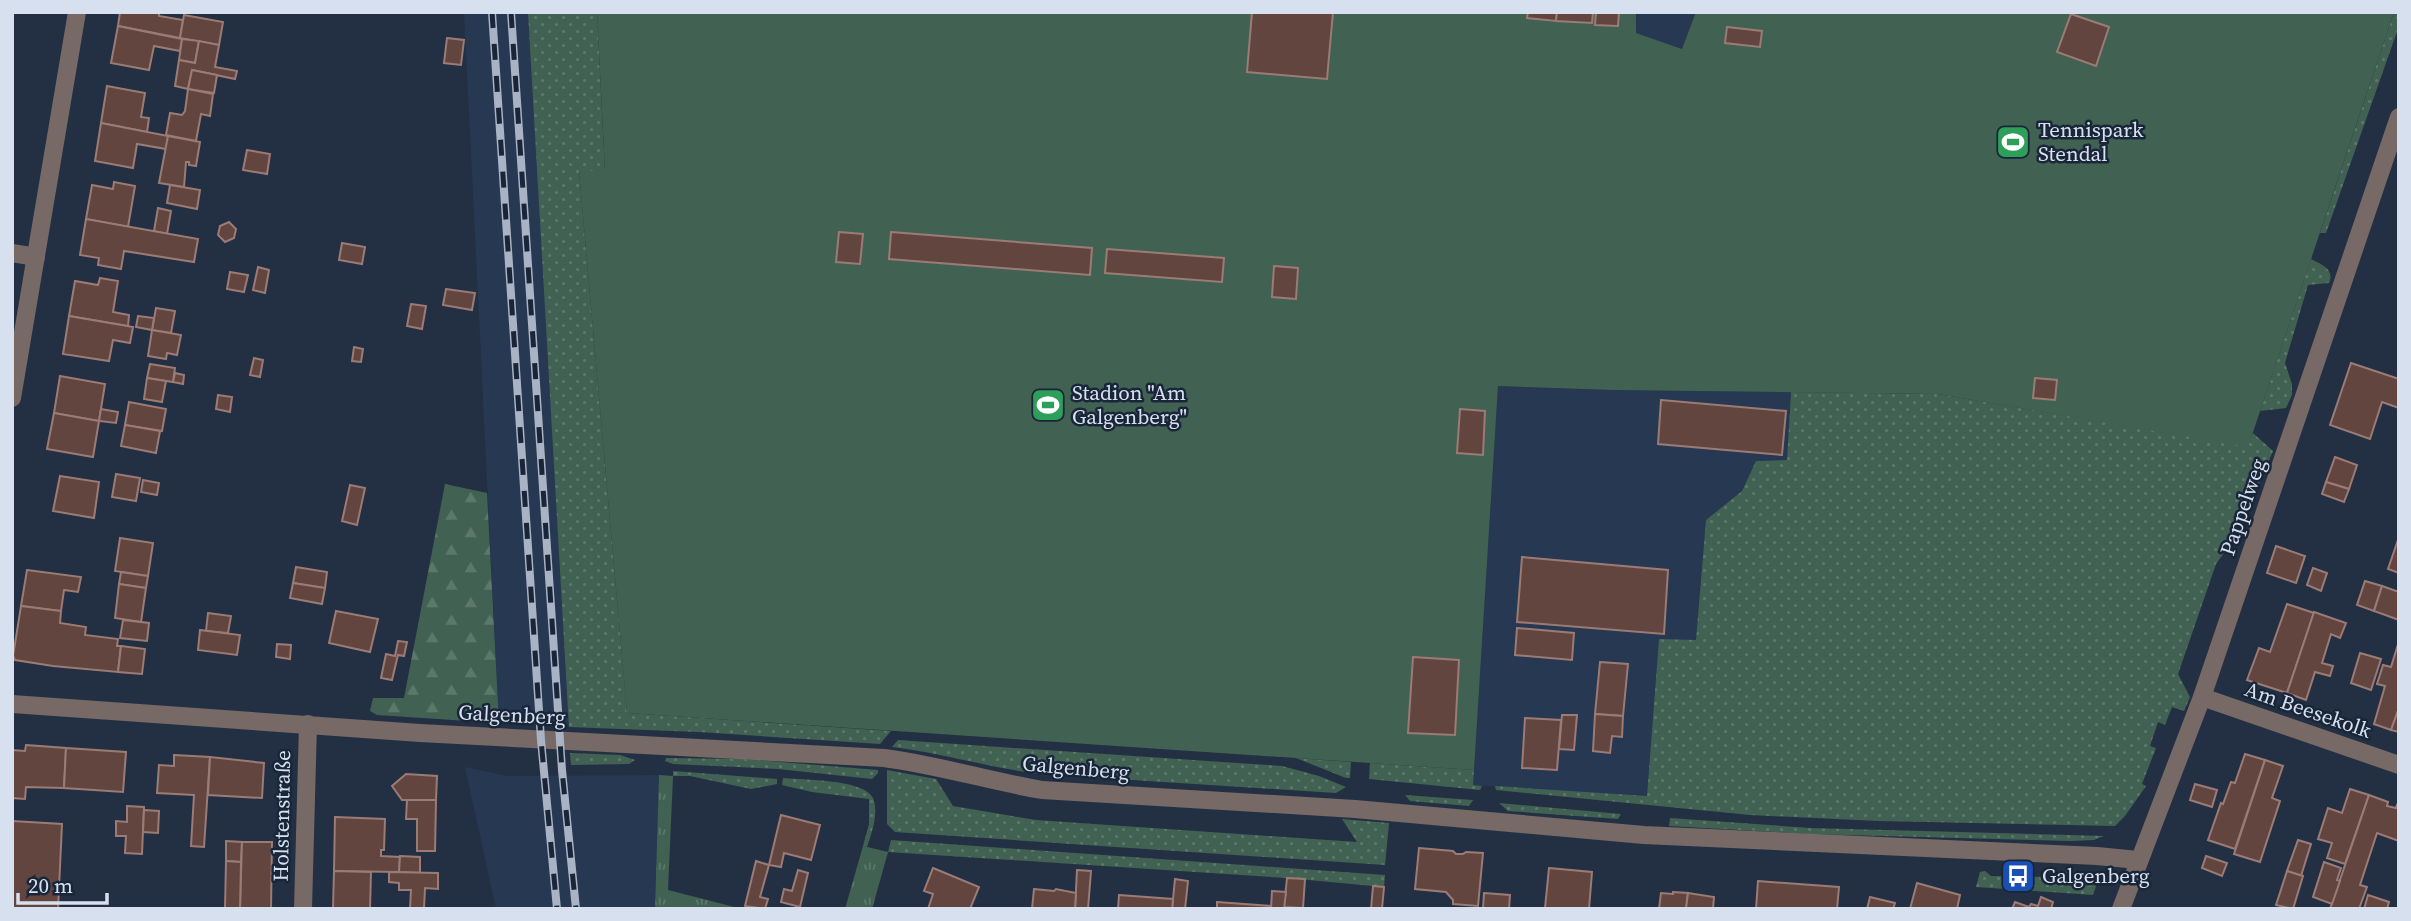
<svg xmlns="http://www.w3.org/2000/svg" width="2411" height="921" viewBox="0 0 2411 921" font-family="'Source Serif 4',serif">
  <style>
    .built { fill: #273852 }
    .grass { fill: url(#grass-dots) }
    .forest { fill: url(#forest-firs) }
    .park { fill: url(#park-tufts) }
    .pitch { fill: #416252 }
    .building { fill: #62453f; stroke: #9b7b75; stroke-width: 2 }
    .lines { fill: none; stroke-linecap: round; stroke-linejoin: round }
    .minor { stroke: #776965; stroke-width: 18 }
    .rail-casing { stroke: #a9b3c3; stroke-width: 8 }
    .rail { stroke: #19263a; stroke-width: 5; stroke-dasharray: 16; stroke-linecap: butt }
    .labels { text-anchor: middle; stroke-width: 5; stroke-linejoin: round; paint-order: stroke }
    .poi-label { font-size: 21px; fill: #d7e0ee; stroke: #19263a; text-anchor: start }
    .street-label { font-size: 21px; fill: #d7e0ee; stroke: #19263a }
  </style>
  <defs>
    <pattern id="grass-dots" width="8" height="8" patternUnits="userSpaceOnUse" patternTransform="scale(1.75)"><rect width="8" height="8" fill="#416252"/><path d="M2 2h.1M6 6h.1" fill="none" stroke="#5c786b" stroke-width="1.8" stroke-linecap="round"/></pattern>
    <pattern id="forest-firs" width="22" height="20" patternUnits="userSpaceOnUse" patternTransform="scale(1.75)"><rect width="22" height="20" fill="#416252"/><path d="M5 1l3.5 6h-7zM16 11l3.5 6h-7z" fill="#5c786b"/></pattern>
    <pattern id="park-tufts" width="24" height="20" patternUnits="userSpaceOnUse" patternTransform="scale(1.75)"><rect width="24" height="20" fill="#416252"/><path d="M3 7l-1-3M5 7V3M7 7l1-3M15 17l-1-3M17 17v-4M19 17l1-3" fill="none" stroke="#5c786b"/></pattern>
  </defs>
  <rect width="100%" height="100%" fill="#233044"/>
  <g class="built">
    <polygon points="464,12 567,12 579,171 629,728 499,723"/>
    <polygon points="1637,12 1696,12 1683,49 1635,33"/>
    <polygon points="1498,386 1613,390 1791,392 1787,460 1756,461 1742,491 1706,520 1696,640 1659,640 1647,797 1473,785"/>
    <polygon points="465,767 507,776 659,775 655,909 496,909"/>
  </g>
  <g class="grass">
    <polygon points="528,12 597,12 605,172 579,171 627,713 891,731 880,744 699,732 569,727"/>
    <polygon points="2394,12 2399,12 2399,26 2326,233 2320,233"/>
    <path d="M2311 259C2322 265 2335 269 2329 283L2308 285 2285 363 2292 384V395L2286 408 2260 411Z"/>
    <polygon points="1791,392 1938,394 2247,446 2253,433 2273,451 2238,533 2216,564 2178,674 2190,697 2184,711 2172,707 2165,725 2158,722 2150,746 2156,748 2142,784 2146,786 2125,816 2115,826 1878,821 1750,815 1496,790 1495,786 1647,796 1659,639 1696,640 1706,520 1742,491 1756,461 1787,460"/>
    <path d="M898 740 1282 766 1319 776 1346 787 1336 793 1040 774C990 768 942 753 892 747Z"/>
    <polygon points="570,753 620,755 635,760 629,764 571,765"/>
    <polygon points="666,758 744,759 878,770 878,773 872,779 778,769 673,764 665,761"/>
    <polygon points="1296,758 1351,762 1350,778 1346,778"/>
    <polygon points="1370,763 1474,770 1473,785 1482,786 1480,790 1369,779"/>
    <polygon points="887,770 936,779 953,806 1036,820 1357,842 1342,819 1389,823 1385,865 895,832 887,824"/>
    <polygon points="673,771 777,779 777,784 751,789 690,776 673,776"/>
    <path d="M783 778C802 780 864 779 873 798 879 813 872 832 867 847L863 846 869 824V799L812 792 782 785Z"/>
    <polygon points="1405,795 1473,800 1469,806 1410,801"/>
    <polygon points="1499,803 1621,814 1618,819 1508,811"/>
    <polygon points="1670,818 1810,828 2104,836 2094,840 2071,841 1809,834 1669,826"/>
    <polygon points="891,840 1385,875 1384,887 1287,878 888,852"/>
    <polygon points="1985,871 1991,876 2051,877 2059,871 2092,873 2097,883 2093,895 1976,887 1980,872"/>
  </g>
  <polygon class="forest" points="445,484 487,493 499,723 377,715 370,711 373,698 404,698"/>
  <g class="park">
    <polygon points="659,775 673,776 668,890 742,909 655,909"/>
    <polygon points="863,846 888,852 872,909 845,909"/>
  </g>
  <polygon class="pitch" points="597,12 1636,12 1636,33 1682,49 1696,12 2394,12 2248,447 1938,394 1613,390 1498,386 1474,770 627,713 579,171 605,171"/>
  <g class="building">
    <polygon points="120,12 159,12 159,16 183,20 180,38 118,26"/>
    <polygon points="1252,12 1333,12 1327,79 1247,72"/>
    <polygon points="1528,12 1557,12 1556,21 1527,18"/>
    <polygon points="1557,12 1593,12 1592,23 1556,21"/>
    <polygon points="1596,12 1619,12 1618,26 1595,25"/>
    <polygon points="2071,14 2109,27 2096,66 2057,52"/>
    <polygon points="184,15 223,22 219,45 180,38"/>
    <polygon points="118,26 182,39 180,51 154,46 149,70 111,63"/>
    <polygon points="1727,27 1762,31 1760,47 1725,43"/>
    <polygon points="447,38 464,40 461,65 444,63"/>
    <polygon points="182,39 199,41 195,63 179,60"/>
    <polygon points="199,41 219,45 215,67 237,71 235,79 192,70 188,89 175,86 179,60 195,63"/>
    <polygon points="192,70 217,75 214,93 188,89"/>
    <polygon points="107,86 145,93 141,117 149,118 147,132 101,123"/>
    <polygon points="188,89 213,94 210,116 201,114 196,141 166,135 170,113 182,115 185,111"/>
    <polygon points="101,123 168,136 166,149 137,144 133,168 95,161"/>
    <polygon points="168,136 200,142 196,166 189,165 189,162 186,162 184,187 159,183"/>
    <polygon points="247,150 270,154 267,174 243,170"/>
    <polygon points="114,182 135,186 128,227 86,219 92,185 113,189"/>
    <polygon points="170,185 200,190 197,209 167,203"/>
    <polygon points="158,208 171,211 167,234 154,231"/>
    <polygon points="86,219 198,239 194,262 124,251 121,269 98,265 99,258 80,255"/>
    <polygon points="229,222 236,229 234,238 225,242 218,235 220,226"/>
    <polygon points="839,232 863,234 860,264 836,262"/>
    <polygon points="891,232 1092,248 1090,275 889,259"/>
    <polygon points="342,243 365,247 362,264 339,260"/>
    <polygon points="1107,249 1224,258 1222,282 1105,273"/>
    <polygon points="1274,266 1298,268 1296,299 1272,297"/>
    <polygon points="258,267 269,270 265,293 253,290"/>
    <polygon points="230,272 248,275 244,292 227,289"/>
    <polygon points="100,278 118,281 113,312 129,315 128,326 69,316 75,281 98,285"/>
    <polygon points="446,289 475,293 472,310 443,305"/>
    <polygon points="411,304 426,306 422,329 407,326"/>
    <polygon points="156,308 175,311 171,333 152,330"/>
    <polygon points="69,316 133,327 130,343 113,340 109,361 63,354"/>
    <polygon points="138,316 154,318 152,330 136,327"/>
    <polygon points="152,330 181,335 177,355 167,353 166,359 148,356"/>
    <polygon points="354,347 363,349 361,362 352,361"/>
    <polygon points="254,358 263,360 260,377 250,375"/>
    <polygon points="2351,363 2399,379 2399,408 2382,402 2370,439 2330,425"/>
    <polygon points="150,364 175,368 173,382 147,378"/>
    <polygon points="175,373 184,375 183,384 173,382"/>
    <polygon points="60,376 105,384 99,421 54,413"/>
    <polygon points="147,378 166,381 162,402 144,399"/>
    <polygon points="2035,378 2057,380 2055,400 2033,398"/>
    <polygon points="218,395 232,397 230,412 216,409"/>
    <polygon points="1661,400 1786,411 1782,455 1658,444"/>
    <polygon points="129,402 166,409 162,431 125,425"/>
    <polygon points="101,409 118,412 116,423 99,421"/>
    <polygon points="1460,409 1485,411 1483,455 1457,453"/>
    <polygon points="54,413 99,421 93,457 47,449"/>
    <polygon points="125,425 160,431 156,453 121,446"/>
    <polygon points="2335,457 2357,465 2349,489 2326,482"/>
    <polygon points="116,474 140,478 136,501 112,497"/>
    <polygon points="60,476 99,482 94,518 53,511"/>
    <polygon points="143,480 159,483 157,495 141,492"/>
    <polygon points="2326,482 2349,489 2344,502 2322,494"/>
    <polygon points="350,485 365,488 357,525 342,521"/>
    <polygon points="2399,537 2399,573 2388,569"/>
    <polygon points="120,538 153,543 148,576 115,571"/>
    <polygon points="2276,546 2305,556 2296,583 2267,573"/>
    <polygon points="1522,557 1668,570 1664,634 1517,622"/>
    <polygon points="296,567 327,572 325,588 293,583"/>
    <polygon points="2313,568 2327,573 2321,591 2307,585"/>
    <polygon points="27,570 81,577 78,592 64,590 61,611 21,606"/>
    <polygon points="121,572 148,576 146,588 119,584"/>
    <polygon points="2365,581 2382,586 2374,611 2357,605"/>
    <polygon points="293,583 325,588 322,604 290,598"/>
    <polygon points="119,584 146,588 141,622 115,618"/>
    <polygon points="2382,586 2399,592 2399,620 2374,611"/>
    <polygon points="2287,604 2314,613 2287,693 2247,680 2259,648 2270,652"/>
    <polygon points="21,606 61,611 60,623 86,627 85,635 118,639 117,646 121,646 118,672 53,666 15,660 13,656"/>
    <polygon points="336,611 378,619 370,652 329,643"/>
    <polygon points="2314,612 2346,623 2340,638 2331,634 2322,663 2333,666 2330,676 2315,672 2306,700 2287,693"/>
    <polygon points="208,613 231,616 228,633 206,631"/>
    <polygon points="123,620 149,623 147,641 120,638"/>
    <polygon points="1517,628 1574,633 1572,660 1515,655"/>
    <polygon points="200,630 240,635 237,655 198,650"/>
    <polygon points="398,641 407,642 404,656 398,655 392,680 381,678 386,654 395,656"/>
    <polygon points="2399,641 2399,708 2391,730 2374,724 2385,686 2377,684 2383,665 2391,667"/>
    <polygon points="277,644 291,645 290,659 276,657"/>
    <polygon points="121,646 145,649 142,674 118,672"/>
    <polygon points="2360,653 2381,659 2371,690 2351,683"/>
    <polygon points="1413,657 1459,660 1455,735 1408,733"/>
    <polygon points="1600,662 1628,664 1623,716 1595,714"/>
    <polygon points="2399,708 2399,732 2391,730"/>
    <polygon points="1595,714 1623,716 1622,737 1612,736 1610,753 1593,751"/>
    <polygon points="1562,715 1577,715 1574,750 1559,749"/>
    <polygon points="1525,718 1561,720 1557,770 1522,768"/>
    <polygon points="26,745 66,748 64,788 26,787 25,799 12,798 12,750 25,751"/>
    <polygon points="66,748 126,752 123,792 64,788"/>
    <polygon points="2245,754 2265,760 2235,849 2208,840 2221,803 2223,804 2231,782 2235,783"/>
    <polygon points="174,755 210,757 204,847 191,846 194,795 157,793 159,765 174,766"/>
    <polygon points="210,757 264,763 262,798 208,795"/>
    <polygon points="2265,760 2283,766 2272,798 2280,801 2260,862 2234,854"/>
    <polygon points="406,774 437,776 436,800 402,800 392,786"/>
    <polygon points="2195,784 2217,790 2212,807 2190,800"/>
    <polygon points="2350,789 2369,795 2345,864 2327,858 2332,843 2318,839 2328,808 2342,813"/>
    <polygon points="2369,795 2388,802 2387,806 2396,808 2397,805 2399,806 2399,841 2377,833 2360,885 2367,887 2359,909 2330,909"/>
    <polygon points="407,800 436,800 435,851 417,851 417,819 406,819"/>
    <polygon points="127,806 144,807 142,854 125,853 126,836 116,836 116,821 127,822"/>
    <polygon points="144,810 159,811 158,833 143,832"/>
    <polygon points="781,815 820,825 811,860 784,853 781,867 769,865"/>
    <polygon points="335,817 385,819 384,850 381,850 381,856 400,857 399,872 334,871"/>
    <polygon points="12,821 62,824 58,909 12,909"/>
    <polygon points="2298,840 2311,844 2301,876 2287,871"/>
    <polygon points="226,841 242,842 241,862 226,861"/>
    <polygon points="242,842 272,842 271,909 240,909"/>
    <polygon points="1419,848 1453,851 1456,854 1463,854 1466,852 1483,853 1478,906 1453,904 1453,900 1446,892 1415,889"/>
    <polygon points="400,856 420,857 420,873 399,872"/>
    <polygon points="2206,856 2227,863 2222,876 2202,868"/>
    <polygon points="226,861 241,862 240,909 225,908"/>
    <polygon points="756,861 769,865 760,897 768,899 765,909 745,906"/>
    <polygon points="2324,862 2341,868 2337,880 2340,881 2332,904 2313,897"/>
    <polygon points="933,868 979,887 970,909 928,909 933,894 924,891"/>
    <polygon points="1549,868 1592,872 1589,909 1545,908"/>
    <polygon points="798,870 808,873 800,907 781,902 784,889 792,891"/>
    <polygon points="1077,870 1091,871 1088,909 1075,909"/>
    <polygon points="334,871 371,872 370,909 333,909"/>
    <polygon points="2287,871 2303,876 2293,909 2276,905"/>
    <polygon points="389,872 438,873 438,889 425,888 424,909 410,909 411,890 399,890 399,883 389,882"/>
    <polygon points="1287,878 1305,879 1303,908 1284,907"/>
    <polygon points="1175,879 1188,881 1185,909 1172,909"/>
    <polygon points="1758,881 1839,887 1837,909 1756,909"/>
    <polygon points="1917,883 1960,895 1957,909 1910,909"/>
    <polygon points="1373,886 1384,887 1382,909 1371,909"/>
    <polygon points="1034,889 1054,891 1056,889 1076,893 1075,909 1032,909"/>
    <polygon points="1272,891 1286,892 1284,909 1271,909"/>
    <polygon points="1673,892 1688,893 1686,909 1659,909 1661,893 1673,894"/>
    <polygon points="1484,893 1510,895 1509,909 1483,909"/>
    <polygon points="1688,893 1714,897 1713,909 1686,909"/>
    <polygon points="1119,895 1173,899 1172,909 1118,909"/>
    <polygon points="2368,895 2389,902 2387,909 2364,909"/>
    <polygon points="1870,897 1895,903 1893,909 1867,909"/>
    <polygon points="2041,897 2053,902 2051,909 2012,909 2015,902 2029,907 2031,904 2038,906"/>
    <polygon points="1217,902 1271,906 1271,909 1217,909"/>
  </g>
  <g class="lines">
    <g class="minor">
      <polyline points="12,253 36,257"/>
      <polyline points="12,398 77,12"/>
      <polyline points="2202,697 2399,765"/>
      <path d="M12 704 420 733 884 758C938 765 989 781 1042 790L1355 809 1644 835 2097 856 2138 860"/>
      <polyline points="303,909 308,724"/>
      <polyline points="2121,909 2202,697 2399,117"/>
    </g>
    <g class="rail-casing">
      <g id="rail">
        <polyline points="492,12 541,740 557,909"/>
        <polyline points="511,12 562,770 576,909"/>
      </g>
    </g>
    <use href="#rail" class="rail"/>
  </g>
  <defs>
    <g id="stadium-square" transform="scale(1.75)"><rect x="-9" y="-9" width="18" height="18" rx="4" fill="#2e9e5b" stroke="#19263a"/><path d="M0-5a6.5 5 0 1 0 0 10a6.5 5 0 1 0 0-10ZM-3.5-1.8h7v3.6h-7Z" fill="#fff"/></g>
    <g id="bus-square" transform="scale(1.75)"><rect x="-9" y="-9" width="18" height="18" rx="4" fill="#1a4fb4" stroke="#19263a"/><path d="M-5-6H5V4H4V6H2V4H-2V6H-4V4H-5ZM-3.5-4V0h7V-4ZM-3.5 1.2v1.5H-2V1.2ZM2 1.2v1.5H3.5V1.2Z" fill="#fff"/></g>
  </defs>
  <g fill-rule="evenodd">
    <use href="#stadium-square" x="2013" y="142"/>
    <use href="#stadium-square" x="1048" y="405"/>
    <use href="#bus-square" x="2018" y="876"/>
  </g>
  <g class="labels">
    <g class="poi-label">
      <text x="2038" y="137">Tennispark<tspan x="2038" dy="24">Stendal</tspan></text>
      <text x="1072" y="400">Stadion "Am<tspan x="1072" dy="24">Galgenberg"</tspan></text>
      <text x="2042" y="883">Galgenberg</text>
    </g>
    <g class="street-label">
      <text transform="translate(2243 507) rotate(-71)" y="7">Pappelweg</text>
      <text transform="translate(2308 710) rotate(19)" y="7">Am Beesekolk</text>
      <text transform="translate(512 715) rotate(3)" y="7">Galgenberg</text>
      <text transform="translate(1076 768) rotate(5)" y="7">Galgenberg</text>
      <text transform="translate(282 816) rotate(-89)" y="7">Holstenstraße</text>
    </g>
  </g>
  <rect width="2411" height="921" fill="none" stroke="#d7e0ee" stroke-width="28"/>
  <path d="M18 893v10h89v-10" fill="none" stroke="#d7e0ee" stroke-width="3.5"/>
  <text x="28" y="893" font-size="21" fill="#d7e0ee" stroke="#19263a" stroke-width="5" paint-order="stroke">20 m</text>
</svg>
